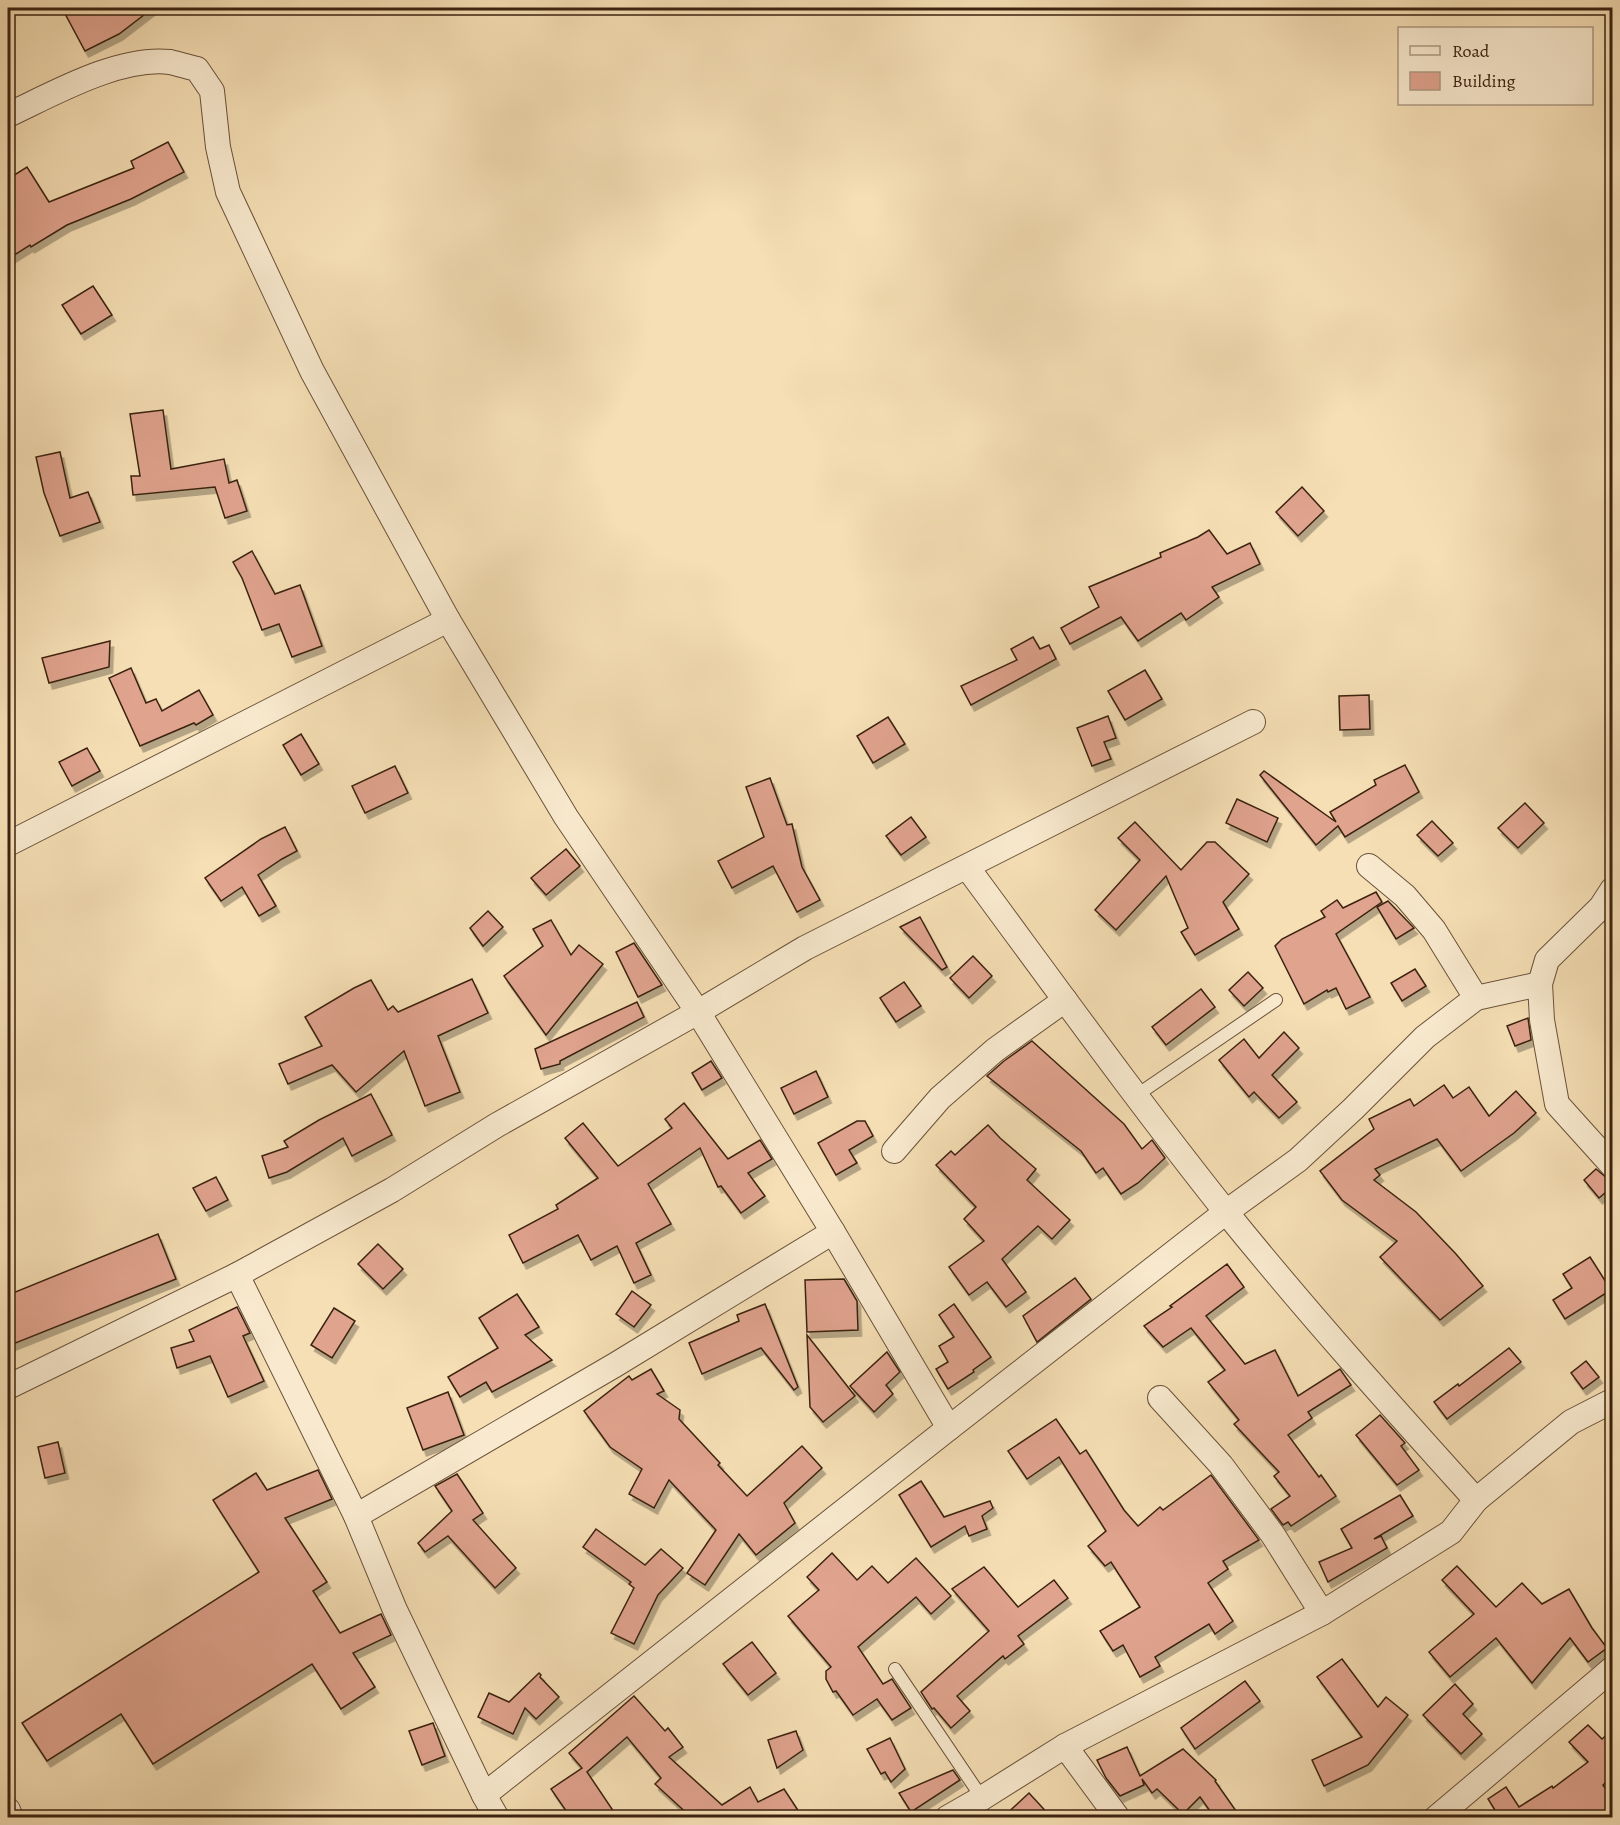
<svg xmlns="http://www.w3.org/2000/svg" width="1620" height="1825" viewBox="0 0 1620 1825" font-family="Alegreya,serif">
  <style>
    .building { fill: #e0a38e; stroke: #3b2311; stroke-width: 1.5; filter: url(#shadow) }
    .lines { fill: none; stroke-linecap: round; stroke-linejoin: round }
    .lane-casing { stroke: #6a523a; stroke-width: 14 }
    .street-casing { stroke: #6a523a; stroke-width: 26 }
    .lane { stroke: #f9eacf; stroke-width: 12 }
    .street { stroke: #f9eacf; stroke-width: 24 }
  </style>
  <defs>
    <filter id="shadow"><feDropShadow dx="3.5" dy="6" stdDeviation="0" flood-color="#0004"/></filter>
  </defs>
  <rect width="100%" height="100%" fill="#f6dfb5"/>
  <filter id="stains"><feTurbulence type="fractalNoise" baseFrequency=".00333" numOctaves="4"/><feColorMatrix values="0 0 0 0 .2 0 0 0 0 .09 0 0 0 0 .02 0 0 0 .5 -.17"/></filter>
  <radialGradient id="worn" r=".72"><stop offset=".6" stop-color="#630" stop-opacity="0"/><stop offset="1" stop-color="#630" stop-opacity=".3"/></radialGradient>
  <g class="building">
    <polygon points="62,8 153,8 119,34 85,51"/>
    <polygon points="168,142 184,172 131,199 67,225 31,247 30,245 8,259 8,179 27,167 49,202 134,168 131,161"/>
    <polygon points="93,286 112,315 81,334 62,305"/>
    <polygon points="163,410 171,469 224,459 229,483 237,480 247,511 225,518 215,487 133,495 131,476 140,476 130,414"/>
    <polygon points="60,452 70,498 88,492 100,522 60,536 44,493 36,457"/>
    <polygon points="1302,487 1324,511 1298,536 1276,512"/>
    <polygon points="1209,530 1227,554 1250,543 1260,564 1212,587 1219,597 1186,620 1181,613 1138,641 1121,617 1070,644 1061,628 1099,607 1089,587 1161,557 1160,553 1198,537"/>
    <polygon points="252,551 275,594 300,585 322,646 292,657 279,624 262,630 242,578 233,562"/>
    <polygon points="1033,637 1040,649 1049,645 1056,659 971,705 961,686 1017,660 1011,649"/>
    <polygon points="110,641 109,667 49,683 42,658"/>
    <polygon points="131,668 146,703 156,699 162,711 199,690 213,715 196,725 194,723 140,746 109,678"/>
    <polygon points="1145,670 1162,699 1125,720 1108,691"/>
    <polygon points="1369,695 1370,729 1340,730 1339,696"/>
    <polygon points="1108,716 1116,738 1104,742 1111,759 1092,766 1077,728"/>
    <polygon points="888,717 905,744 873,763 857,736"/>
    <polygon points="301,734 319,764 301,775 283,745"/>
    <polygon points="87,748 100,771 72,786 59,762"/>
    <polygon points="1405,765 1419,792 1345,837 1338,826 1316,845 1260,775 1264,771 1336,822 1330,812 1376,785 1374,780"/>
    <polygon points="395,766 408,793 365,813 352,786"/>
    <polygon points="770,778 787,825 792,824 802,867 820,900 797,912 773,866 732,888 718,861 764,837 746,787"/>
    <polygon points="1237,799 1278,818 1267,842 1226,823"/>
    <polygon points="1525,803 1544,823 1518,848 1498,828"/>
    <polygon points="911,817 926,837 901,855 886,836"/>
    <polygon points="1432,821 1453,843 1438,856 1417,835"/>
    <polygon points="1135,822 1181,870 1207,842 1215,842 1249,874 1223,902 1239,929 1195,955 1181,932 1188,928 1166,876 1116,930 1095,910 1140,860 1118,838"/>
    <polygon points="285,827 297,851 282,859 258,875 276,906 259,916 242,887 221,901 205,878 261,839"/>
    <polygon points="566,849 580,866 546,895 531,878"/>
    <polygon points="1376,892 1382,902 1336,934 1370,997 1346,1009 1336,988 1328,992 1327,990 1304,1004 1275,946 1282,939 1325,917 1321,911 1337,900 1343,908"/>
    <polygon points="1388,901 1414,928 1396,939 1377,907"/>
    <polygon points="488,911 503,927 483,946 470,928"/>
    <polygon points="920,917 947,967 942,970 900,927"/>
    <polygon points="551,920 571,955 579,945 603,964 546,1035 504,976 543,946 533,929"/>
    <polygon points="634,943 662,985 638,997 616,952"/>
    <polygon points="973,956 992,976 969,998 950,978"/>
    <polygon points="1415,969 1426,986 1402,1001 1391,983"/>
    <polygon points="1248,972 1263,988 1244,1006 1229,990"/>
    <polygon points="472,979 488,1013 438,1036 460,1092 425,1106 404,1051 356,1092 332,1065 288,1084 279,1064 322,1046 305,1017 354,988 371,980 388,1010 393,1006 398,1012"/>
    <polygon points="904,982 921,1006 896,1022 880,998"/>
    <polygon points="1201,989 1215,1007 1166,1045 1152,1027"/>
    <polygon points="637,1002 644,1017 560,1061 560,1064 541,1069 535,1049"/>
    <polygon points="1528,1018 1531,1040 1515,1046 1507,1026"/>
    <polygon points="1284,1032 1299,1048 1272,1075 1297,1102 1279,1118 1254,1092 1249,1097 1219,1060 1244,1039 1259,1058"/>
    <polygon points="1032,1041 1124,1124 1142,1149 1152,1140 1165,1158 1138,1183 1121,1194 1103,1168 1096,1173 1081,1151 987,1076 1004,1061"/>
    <polygon points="711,1061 722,1078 702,1090 692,1073"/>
    <polygon points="816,1071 828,1097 794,1114 781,1088"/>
    <polygon points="1444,1085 1453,1098 1469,1087 1489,1116 1516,1091 1536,1113 1514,1133 1461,1171 1437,1139 1375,1169 1380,1175 1374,1180 1416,1212 1456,1254 1483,1286 1440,1320 1380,1257 1397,1241 1342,1200 1320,1171 1374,1129 1369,1119 1410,1099 1414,1106"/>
    <polygon points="371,1094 392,1135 352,1156 343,1138 287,1172 269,1178 262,1156 288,1147 284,1141 319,1120"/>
    <polygon points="684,1103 728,1159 760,1140 772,1159 748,1173 765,1196 741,1213 721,1186 718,1187 700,1148 648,1184 671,1224 636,1243 651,1275 634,1283 617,1246 591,1260 578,1235 523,1263 509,1235 558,1209 556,1205 598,1178 565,1138 583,1123 618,1166 672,1128 665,1119"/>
    <polygon points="857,1121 865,1121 873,1136 849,1150 857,1163 836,1175 818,1143"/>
    <polygon points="988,1125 1000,1138 1036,1169 1027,1180 1070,1220 1052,1239 1038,1226 1002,1259 1026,1292 1006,1307 987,1282 969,1295 949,1267 984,1241 964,1219 976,1207 936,1165 951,1151 955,1155"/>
    <polygon points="1596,1169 1607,1178 1612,1179 1612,1187 1599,1198 1584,1180"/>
    <polygon points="216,1177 228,1200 206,1211 193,1188"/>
    <polygon points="158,1234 176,1279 8,1346 8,1295"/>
    <polygon points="378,1244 403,1269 383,1289 358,1264"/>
    <polygon points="1590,1257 1611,1290 1565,1319 1553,1300 1572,1288 1563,1274"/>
    <polygon points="1227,1264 1244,1287 1206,1316 1245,1364 1275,1350 1298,1396 1340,1369 1351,1385 1308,1412 1312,1418 1288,1435 1319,1477 1321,1475 1336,1496 1291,1526 1288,1522 1283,1525 1271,1509 1290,1496 1274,1476 1279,1472 1234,1424 1239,1420 1208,1382 1225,1370 1191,1328 1163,1347 1144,1326 1172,1307 1170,1306"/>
    <polygon points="1075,1278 1091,1299 1037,1342 1023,1316"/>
    <polygon points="844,1279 857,1301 858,1330 807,1332 805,1280"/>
    <polygon points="632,1291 651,1305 634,1327 616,1314"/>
    <polygon points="517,1294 539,1327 525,1335 552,1360 492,1392 486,1382 460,1397 448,1377 498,1348 479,1318"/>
    <polygon points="765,1304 798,1387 794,1390 761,1348 702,1374 689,1343 739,1321 737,1315"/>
    <polygon points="954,1304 991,1357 973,1370 974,1372 948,1389 936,1369 948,1362 939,1346 954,1337 939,1315"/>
    <polygon points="237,1307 250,1333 243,1336 264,1381 228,1397 210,1356 177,1368 171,1348 194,1341 189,1330"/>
    <polygon points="334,1308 355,1321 332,1358 311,1345"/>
    <polygon points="807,1335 855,1396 823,1422 810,1407"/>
    <polygon points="1509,1348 1521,1362 1447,1419 1434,1402 1458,1384 1459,1386"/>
    <polygon points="887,1352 900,1372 886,1385 893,1394 874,1412 850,1386"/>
    <polygon points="1586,1361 1599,1377 1583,1389 1571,1373"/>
    <polygon points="651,1369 664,1391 657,1394 680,1410 679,1419 720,1463 718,1465 747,1496 802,1446 822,1468 784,1503 795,1523 756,1555 739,1534 705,1585 687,1573 716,1530 669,1480 654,1508 629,1494 642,1469 610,1447 584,1411 629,1376 632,1380"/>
    <polygon points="448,1392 464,1435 423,1450 407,1408"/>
    <polygon points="1380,1415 1405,1443 1401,1446 1419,1470 1397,1485 1356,1435"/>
    <polygon points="1056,1419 1080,1454 1086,1450 1124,1510 1138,1526 1160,1507 1163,1510 1211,1475 1259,1540 1223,1561 1228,1569 1208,1583 1233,1621 1215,1634 1209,1624 1155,1657 1160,1666 1140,1677 1123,1645 1113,1651 1100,1631 1140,1607 1111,1562 1105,1566 1088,1546 1106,1531 1059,1457 1027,1479 1008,1451"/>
    <polygon points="58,1442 65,1473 45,1478 38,1447"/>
    <polygon points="318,1470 332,1499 285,1518 327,1582 313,1591 340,1633 381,1614 391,1635 353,1653 375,1687 341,1709 312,1664 153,1764 121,1714 47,1761 22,1723 259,1572 213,1500 256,1473 267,1490"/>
    <polygon points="457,1474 483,1513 473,1520 516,1568 495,1588 448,1536 425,1552 418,1543 452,1511 435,1486"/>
    <polygon points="921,1481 944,1517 990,1501 993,1508 982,1516 987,1529 969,1536 965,1526 931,1547 899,1495"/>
    <polygon points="1400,1495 1413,1516 1374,1539 1381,1536 1387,1548 1328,1582 1319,1562 1352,1548 1341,1529"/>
    <polygon points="596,1529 645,1565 661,1549 683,1568 658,1595 634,1644 611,1633 634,1588 629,1584 631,1582 583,1547"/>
    <polygon points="832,1553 857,1580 872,1566 888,1583 916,1558 951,1596 931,1614 916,1597 858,1647 883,1684 892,1679 911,1708 892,1720 877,1699 853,1715 836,1691 833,1692 826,1679 826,1671 831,1667 788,1616 819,1590 807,1577"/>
    <polygon points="1457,1566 1496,1607 1522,1583 1542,1604 1569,1589 1592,1628 1607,1648 1588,1662 1570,1638 1532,1683 1496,1638 1450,1677 1429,1652 1474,1614 1442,1580"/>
    <polygon points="984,1567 1018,1607 1054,1580 1068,1598 1018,1636 1024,1644 1005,1659 1003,1656 957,1696 970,1711 951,1728 934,1708 932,1709 921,1692 989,1631 952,1589"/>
    <polygon points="752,1642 776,1673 748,1695 723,1664"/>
    <polygon points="1342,1659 1378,1707 1386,1697 1408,1715 1368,1765 1324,1786 1312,1760 1362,1737 1317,1677"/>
    <polygon points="539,1673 541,1675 540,1677 559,1697 536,1719 525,1708 513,1734 478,1717 489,1693 509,1702"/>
    <polygon points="1245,1681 1260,1701 1195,1749 1181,1728"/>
    <polygon points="1455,1684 1473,1704 1463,1714 1482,1734 1461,1754 1423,1715"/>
    <polygon points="634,1696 665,1731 668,1728 683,1747 669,1757 722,1805 750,1787 758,1802 784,1789 803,1818 692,1818 655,1784 661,1778 627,1737 587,1772 618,1818 571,1818 551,1789 582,1768 569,1753"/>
    <polygon points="433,1723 445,1756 422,1765 409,1731"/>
    <polygon points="1588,1725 1602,1739 1612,1730 1612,1776 1603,1785 1612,1798 1612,1818 1500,1818 1488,1799 1506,1787 1519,1807 1552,1786 1553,1788 1588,1762 1569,1742"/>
    <polygon points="796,1731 803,1750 777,1768 768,1740"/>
    <polygon points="890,1738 905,1769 891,1782 885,1772 881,1774 867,1749"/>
    <polygon points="1127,1747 1140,1776 1183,1749 1216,1780 1215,1781 1241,1818 1215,1818 1200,1797 1183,1814 1157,1789 1152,1793 1142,1779 1144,1785 1120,1796 1106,1778 1097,1760"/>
    <polygon points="953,1770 960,1780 911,1812 899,1793"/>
    <polygon points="1029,1793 1052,1818 1002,1818"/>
  </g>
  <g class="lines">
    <g class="lane-casing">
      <g id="lane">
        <polyline points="1137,1095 1276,1000"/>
        <polyline points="895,1669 982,1798"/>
      </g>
    </g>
    <g class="street-casing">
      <g id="street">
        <path d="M8 115C53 94 119 56 170 62 179 64 188 67 197 69L212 91 218 147 228 192 312 371 448 620 566 817 698 1012 833 1232 949 1428"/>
        <polyline points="8,844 448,620"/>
        <polyline points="1369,866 1405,896 1434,930 1476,998"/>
        <polyline points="1612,890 1601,907 1547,960 1540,984 1542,1020 1557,1104 1612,1165"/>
        <polyline points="894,1151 940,1098 995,1050 1065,1000"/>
        <polyline points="237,1275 356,1516 395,1610 484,1795 497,1818"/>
        <polyline points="8,1387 237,1275 392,1190 497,1125 698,1012 805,948 1253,722"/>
        <polyline points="1160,1398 1221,1465 1273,1535 1322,1613"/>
        <polyline points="1476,1500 1571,1422 1612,1401"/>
        <polyline points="356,1516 615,1365 833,1232"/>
        <polyline points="1065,1746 1118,1818"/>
        <polyline points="484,1795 949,1428 1226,1212 1298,1160 1353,1109 1425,1037 1476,998 1540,984"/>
        <polyline points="8,1810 11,1818"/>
        <path d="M947 1818 982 1798 1065 1746 1322 1613 1451 1532 1476 1500C1391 1406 1306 1311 1226 1212 1136 1099 1052 982 967 867"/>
        <polyline points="1436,1818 1612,1669"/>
      </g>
    </g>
    <use href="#lane" class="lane"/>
    <use href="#street" class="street"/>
  </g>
  <rect width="1620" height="1825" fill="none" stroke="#f6dfb5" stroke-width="30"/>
  <rect x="9" y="9" width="1602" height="1807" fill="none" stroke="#3b2311" stroke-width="3"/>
  <rect x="15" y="15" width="1590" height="1795" fill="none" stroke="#3b2311" stroke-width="1.5"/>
  <rect x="1398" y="27" width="195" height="78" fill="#f9eacf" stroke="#ad9a83" stroke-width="1.5"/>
  <rect x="1410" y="46" width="30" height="9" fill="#f9eacf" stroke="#ad9a83" stroke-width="1.5"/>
  <text x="1452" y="57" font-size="18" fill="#3b2311">Road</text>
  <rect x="1410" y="72" width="30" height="18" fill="#e0a38e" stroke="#ad9a83" stroke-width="1.5"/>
  <text x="1452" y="87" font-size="18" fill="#3b2311">Building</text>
  <rect width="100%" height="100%" filter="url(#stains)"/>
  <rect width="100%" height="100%" fill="url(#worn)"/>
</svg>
